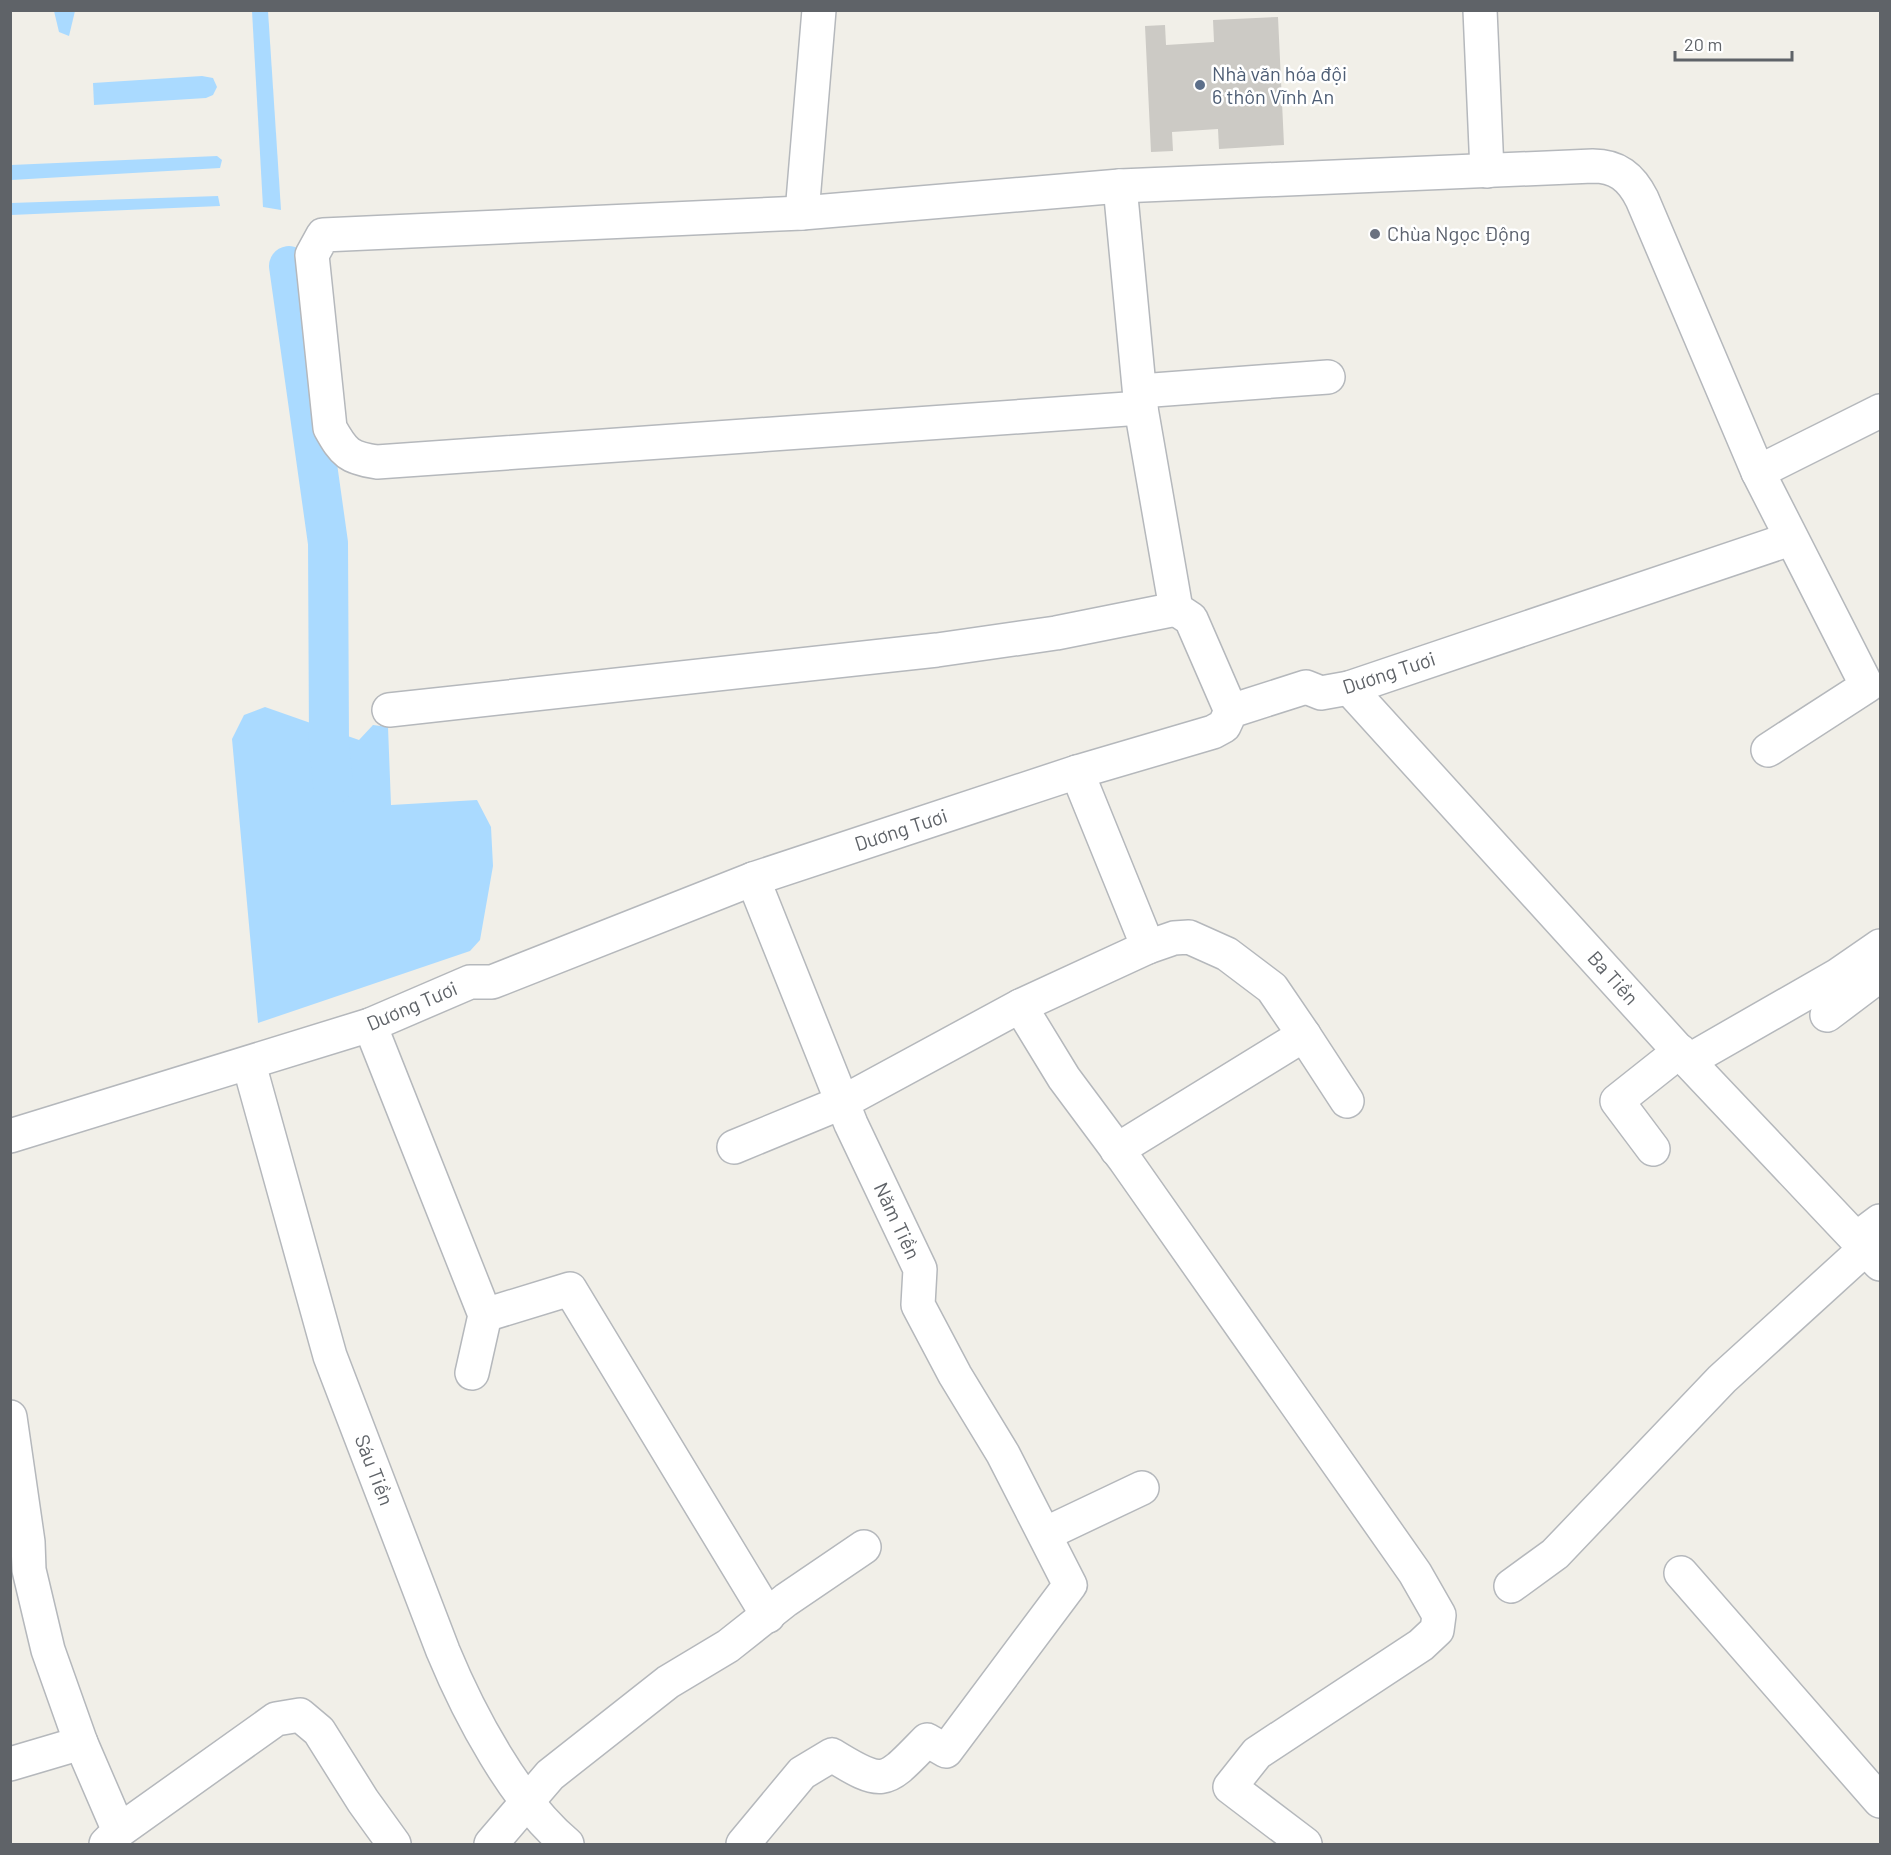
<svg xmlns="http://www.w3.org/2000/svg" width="1891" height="1855" viewBox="0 0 1891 1855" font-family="Barlow,sans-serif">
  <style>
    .water { fill: #aadaff }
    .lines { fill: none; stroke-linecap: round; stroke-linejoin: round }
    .canal { stroke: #aadaff; stroke-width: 40 }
    .building { fill: #cccac5 }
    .minor-casing { stroke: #b5b8bc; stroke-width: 36 }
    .minor { stroke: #fff; stroke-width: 33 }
    .service-dot { fill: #5c6f8a; stroke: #fff; stroke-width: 2 }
    .worship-dot { fill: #6b7280; stroke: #fff; stroke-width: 2 }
    .labels { text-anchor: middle; stroke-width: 5; stroke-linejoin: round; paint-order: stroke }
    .service-label { font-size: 20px; fill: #4e5e75; stroke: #fff; text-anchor: start }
    .worship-label { font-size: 20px; fill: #5b616d; stroke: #fff; text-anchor: start }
    .street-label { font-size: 20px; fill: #5f6368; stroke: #fff }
  </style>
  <rect width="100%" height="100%" fill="#f1efe8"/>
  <g class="water">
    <polygon points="54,11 75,11 69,36 59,32"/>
    <polygon points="252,11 268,11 281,210 263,207"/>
    <polygon points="202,76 213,78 217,87 213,95 206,98 94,105 93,83"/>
    <polygon points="217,156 222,160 220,168 11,180 11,165"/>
    <polygon points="218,196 220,206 11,215 11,203"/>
    <polygon points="265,707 359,740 373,725 388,727 391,805 477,800 491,827 493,866 480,940 470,951 258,1023 232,739 244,715"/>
  </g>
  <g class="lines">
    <polyline class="canal" points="289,266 328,543 329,743 333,784"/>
  </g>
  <polygon class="building" points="1278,17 1284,145 1219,149 1218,129 1172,132 1173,151 1151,152 1145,26 1165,25 1166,45 1214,42 1213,20"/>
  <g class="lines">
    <g class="minor-casing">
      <g id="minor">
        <polyline points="1480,10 1487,171"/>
        <polyline points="1120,186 1141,408 1176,609 1191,619 1231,711"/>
        <polyline points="802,213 819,10"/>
        <polyline points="1140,391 1328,377"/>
        <path d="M1141 408 377 462C349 458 344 453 330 428L312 255 323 235 802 213 1120 186 1593 166C1617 166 1631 177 1642 199L1758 472 1867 686 1768 750"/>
        <polyline points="1758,472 1880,411"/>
        <polyline points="1349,688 1688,1061 1880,1264"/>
        <polyline points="389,710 937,650 1056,633 1176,609"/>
        <polyline points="1020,1006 1064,1078 1125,1160 1415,1573 1439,1615 1437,1630 1421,1645 1257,1753 1230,1787 1305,1844"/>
        <polyline points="1827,1015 1880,975"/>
        <polyline points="370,1025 485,1315 472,1373"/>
        <polyline points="1304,1035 1347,1101"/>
        <polyline points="1688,1061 1838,975 1880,946"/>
        <path d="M249 1064 330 1356 443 1651C469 1714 515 1801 567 1844"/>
        <polyline points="10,1136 370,1025 470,982 492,982 753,879 1077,772 1213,732 1224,726 1231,711 1306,687 1321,693 1349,688 1790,539"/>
        <polyline points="734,1147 843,1102 1020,1006 1148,947 1077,772"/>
        <polyline points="1653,1149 1617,1101 1680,1051"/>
        <polyline points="1117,1150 1304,1035 1272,988 1227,954 1189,937 1174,938 1148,947"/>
        <polyline points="1856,1239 1880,1221"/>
        <polyline points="485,1315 570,1289 768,1616"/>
        <polyline points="10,1417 28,1542 29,1570 48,1650 81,1743 119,1831 106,1844"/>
        <polyline points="1045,1534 1142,1488"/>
        <polyline points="1681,1573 1880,1801"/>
        <polyline points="1511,1586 1555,1554 1722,1379 1866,1248"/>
        <polyline points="10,1764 81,1743"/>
        <polyline points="119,1831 276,1719 300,1715 319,1731 363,1801 394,1844"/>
        <polyline points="491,1844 550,1775 668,1682 728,1646 786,1600 864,1547"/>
        <path d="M743 1844 802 1773 832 1755C885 1788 885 1783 927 1740L946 1751 1070 1585 1003 1454 955 1375 918 1305 920 1269 851 1124 753 879"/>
      </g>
    </g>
    <use href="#minor" class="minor"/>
  </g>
  <circle class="service-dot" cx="1200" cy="85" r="6"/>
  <circle class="worship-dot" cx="1375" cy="234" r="6"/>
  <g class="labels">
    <g class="service-label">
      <text x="1212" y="81">Nhà văn hóa đội<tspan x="1212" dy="23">6 thôn Vĩnh An</tspan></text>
    </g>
    <g class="worship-label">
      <text x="1387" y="241">Chùa Ngọc Động</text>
    </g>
    <g class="street-label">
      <text transform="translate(1389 673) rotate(-18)" y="7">Dương Tươi</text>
      <text transform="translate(901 830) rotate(-18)" y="7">Dương Tươi</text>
      <text transform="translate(1613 978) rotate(48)" y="7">Ba Tiền</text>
      <text transform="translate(412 1006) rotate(-23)" y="7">Dương Tươi</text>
      <text transform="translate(897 1221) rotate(65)" y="7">Năm Tiền</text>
      <text transform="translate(374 1470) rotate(69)" y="7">Sáu Tiền</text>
    </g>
  </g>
  <rect width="1891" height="1855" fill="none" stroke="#5f6368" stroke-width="24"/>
  <path d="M1675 51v9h117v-9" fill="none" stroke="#5f6368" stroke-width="3"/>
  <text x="1684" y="51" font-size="18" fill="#5f6368" stroke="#ffffff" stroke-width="4.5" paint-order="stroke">20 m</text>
</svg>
